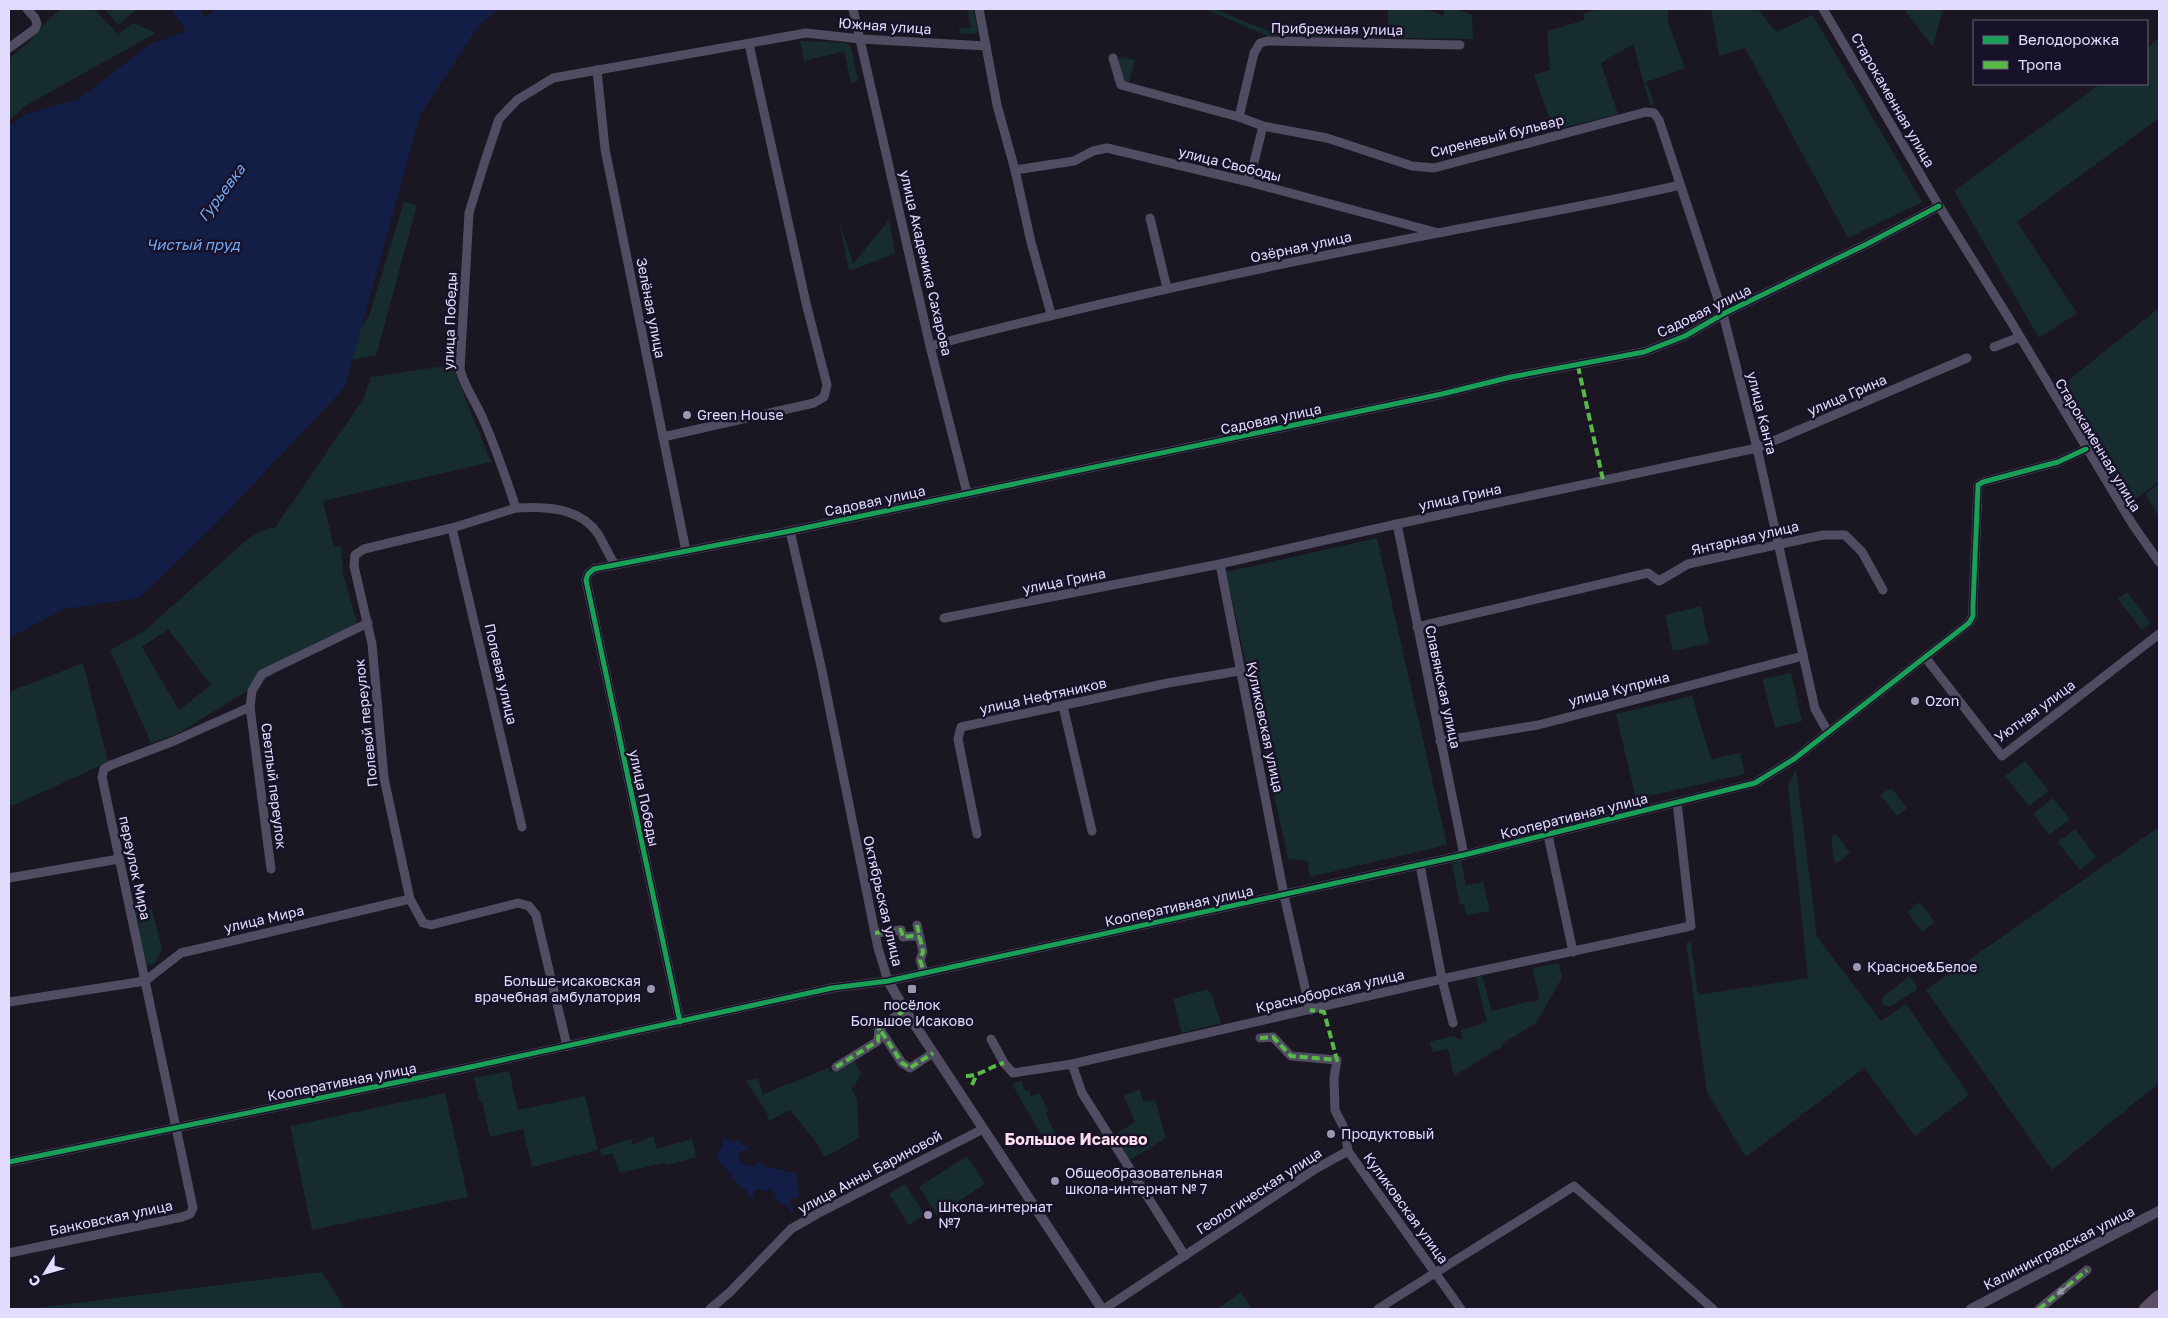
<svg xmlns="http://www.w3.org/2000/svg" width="2168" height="1318" viewBox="0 0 2168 1318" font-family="'Golos Text',sans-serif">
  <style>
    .green { fill: #162c2f; fill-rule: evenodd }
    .water { fill: #121e45 }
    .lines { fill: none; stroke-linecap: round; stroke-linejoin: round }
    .minor { stroke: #504d62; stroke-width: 9 }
    .tertiary { stroke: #504d62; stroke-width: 10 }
    .trunk { stroke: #5c4e63; stroke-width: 14 }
    .quiet { stroke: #58b947; stroke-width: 4; stroke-dasharray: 8 4; stroke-linecap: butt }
    .cycleway-casing { stroke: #181228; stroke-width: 8 }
    .cycleway { stroke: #1a9f57; stroke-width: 5 }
    .oneway { fill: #9a94b0 }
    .poi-dot { fill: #9d96b1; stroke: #181228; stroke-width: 2 }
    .labels { text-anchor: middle; stroke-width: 5; stroke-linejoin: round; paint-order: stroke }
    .street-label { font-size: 14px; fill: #e3dbfd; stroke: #181228 }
    .poi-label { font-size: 14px; fill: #e3dbfd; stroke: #181228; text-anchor: start }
    .water-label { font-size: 15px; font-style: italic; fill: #70a9f5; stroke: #181228 }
    .quarter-label { font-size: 16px; font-weight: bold; fill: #fdddee; stroke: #181228 }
  </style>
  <rect width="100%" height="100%" fill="#1a1723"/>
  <g class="green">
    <polygon points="61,9 94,9 118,34 133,23 156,33 25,106 9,121 9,59 33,38 47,21"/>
    <polygon points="105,9 137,9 118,25"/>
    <polygon points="967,9 973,10 978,30 975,34 960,34 959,28 971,28"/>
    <polygon points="1205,9 1215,9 1273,33 1387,35 1388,9 1426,9 1444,16 1444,9 1460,10 1472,15 1473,39 1267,36"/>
    <polygon points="1599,9 1668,9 1669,13 1667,15 1669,19 1667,20 1685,68 1646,82 1655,104 1650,105 1633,44 1601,63 1618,114 1554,130 1534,75 1550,70 1547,31 1585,20 1583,14"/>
    <polygon points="1711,9 1758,9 1776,32 1813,15 1922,202 1848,238 1745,48 1719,56"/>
    <polygon points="1904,9 1943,9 1933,47"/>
    <polygon points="2159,38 2159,118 2017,222 2077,313 2039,338 1954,191 2100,84 2147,84 2147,48"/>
    <polygon points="800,41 847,43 851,47 858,81 851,83 844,51 804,61"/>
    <polygon points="1119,57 1135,60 1128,86 1113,81"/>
    <polygon points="404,202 417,205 376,356 343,361 346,353 369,316"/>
    <polygon points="839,220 853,264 889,220 895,254 849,271"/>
    <polygon points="2159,308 2159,481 2128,505 2060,387"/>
    <path d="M452 365 491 462 323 501 334 547 341 546 343 573 357 623 177 734 151 743 110 650 143 632 250 537 271 527 274 529 364 398 371 377ZM168 629 211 685 179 710 142 647Z"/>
    <polygon points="2159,483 2159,517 2145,494"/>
    <polygon points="1377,538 1447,845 1309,877 1308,861 1288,859 1226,572"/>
    <polygon points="2127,592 2151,623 2142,630 2118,599"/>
    <polygon points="1701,606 1709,643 1673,651 1665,615"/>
    <polygon points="83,663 108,762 14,805 9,805 9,692"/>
    <polygon points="1791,673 1802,721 1775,728 1762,679"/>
    <polygon points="1692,696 1711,759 1740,753 1745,774 1636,799 1616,714"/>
    <polygon points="2025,761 2049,791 2029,806 2005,776"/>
    <polygon points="1796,769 1817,937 1881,1021 1906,1004 1969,1095 1915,1136 1864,1068 1746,1157 1707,1092 1686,943 1691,942 1698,995 1808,978 1788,786"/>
    <polygon points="1892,789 1907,808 1897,816 1880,795 1886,790"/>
    <polygon points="2053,798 2070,819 2049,835 2033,814"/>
    <polygon points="2159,827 2159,1083 2052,1170 1926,990"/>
    <polygon points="2075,829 2096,857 2080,870 2058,842"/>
    <polygon points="1834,835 1837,835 1850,853 1837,863 1834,862 1831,838"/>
    <polygon points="1461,861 1466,885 1483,882 1490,911 1466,915 1464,904 1460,905 1452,863"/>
    <polygon points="1920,902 1935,922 1922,932 1907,912"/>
    <polygon points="152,909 162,949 154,964 143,966 134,913"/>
    <polygon points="1559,963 1562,978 1536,1023 1502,1044 1503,1046 1454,1076 1448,1049 1432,1052 1430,1042 1451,1036 1463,1040 1460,1030 1487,1022 1476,977 1482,976 1492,1011 1526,1002 1535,1002 1539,998 1533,968"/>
    <polygon points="1908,977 1910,977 1917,986 1916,990 1890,1007 1883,1005 1882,1001 1883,997"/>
    <polygon points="1207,989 1212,996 1221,1023 1182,1033 1173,999"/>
    <polygon points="853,1059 861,1073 855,1085 851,1087 857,1099 859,1138 825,1157 815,1141 790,1110 769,1121 767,1113 746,1081 758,1078 763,1095 786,1084 787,1085 828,1068 831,1072"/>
    <polygon points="509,1071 518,1110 585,1096 598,1150 532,1167 523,1129 490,1137 482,1101 480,1102 474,1078"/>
    <polygon points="1021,1081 1025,1091 1029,1090 1031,1096 1040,1093 1048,1112 1046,1114 1056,1135 1045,1141 1012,1084"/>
    <polygon points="1140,1089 1143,1102 1155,1100 1166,1138 1130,1160 1114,1135 1135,1122 1124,1096"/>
    <polygon points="445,1093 468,1197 312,1230 290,1126"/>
    <polygon points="653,1136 657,1149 692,1139 696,1157 668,1165 663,1163 620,1173 612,1153 602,1156 600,1149 631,1139 633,1145"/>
    <polygon points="967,1156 985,1184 937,1215 919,1187"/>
    <polygon points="905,1184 925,1215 909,1225 889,1194"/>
    <polygon points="322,1272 345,1309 28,1309"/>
    <polygon points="1241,1292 1252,1309 1217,1309"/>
  </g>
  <g class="water">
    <polygon points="172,9 199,9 205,17 217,9 499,9 480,24 420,115 345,387 214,526 139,598 64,609 9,638 9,126 26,114 79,99 149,45 186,31"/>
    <path d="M728 1138 730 1141H740L744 1146 748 1145 749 1148 740 1152 738 1159 742 1163 753 1167 759 1162 765 1166 784 1170 786 1172H796L799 1197 789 1199 794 1212H791L787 1204 784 1205C783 1204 774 1198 773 1197L777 1196V1194L773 1193 771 1189 766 1191 759 1189 755 1191 753 1194 755 1196 751 1197 745 1189 742 1188 720 1162 717 1153 722 1147 723 1139Z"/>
  </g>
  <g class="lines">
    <g class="minor">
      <polyline points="853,9 930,346 967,493"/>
      <polyline points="979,9 986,46"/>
      <polyline points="1823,9 1939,206 2010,320 2133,525 2159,562"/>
      <polyline points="9,48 35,29 37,24 35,18 27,9"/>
      <polyline points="1113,58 1121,85 1239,117 1263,126 1327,138 1412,166 1434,168 1646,112 1654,113 1659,120 1723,314 1757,448 1815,709 1828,732"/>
      <polyline points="597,70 605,149 686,551"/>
      <polyline points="1239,117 1254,53 1260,43 1267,41 1460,45"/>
      <polyline points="1015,170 1074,161 1093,151 1107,148 1245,181 1435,232"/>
      <polyline points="1245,181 1251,174 1263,126"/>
      <polyline points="1150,218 1167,288"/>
      <path d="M930 346C1098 302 1267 266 1438 233 1519 217 1599 204 1680 185"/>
      <polyline points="1994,347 2020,337"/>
      <polyline points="663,437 814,403 824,397 827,385 806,303 749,44"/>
      <polyline points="516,508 452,528 364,549 355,555 354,566 372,644 384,778 410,899 423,923 431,925 518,903 529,906 536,915 567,1046"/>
      <polyline points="1397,524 1464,855"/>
      <polyline points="452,528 522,827"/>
      <polyline points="790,531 821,666 878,948 888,981"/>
      <polyline points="1220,564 1284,895 1310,1010"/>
      <path d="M615 565C609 555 604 544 598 534 580 507 544 506 516 508 506 478 496 448 483 419 476 402 465 388 460 370L469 213 484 164 499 119 517 100 553 78 806 33 861 39 986 46 997 105 1015 170 1031 242 1051 314"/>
      <polyline points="944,618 1220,564 1397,524 1757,448 1967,358"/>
      <polyline points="1417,627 1648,573 1659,581 1688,564 1823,535 1845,535 1862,552 1883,590"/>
      <polyline points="1925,657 2002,756 2159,634"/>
      <polyline points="1063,706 1092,831"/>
      <polyline points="1440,741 1538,725 1803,656"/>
      <polyline points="977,834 958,739 961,727 1168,683 1239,671"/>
      <polyline points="1548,835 1573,952"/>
      <polyline points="1420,865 1442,979 1453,1023"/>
      <polyline points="271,869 250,707 252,691 262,674 368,623"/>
      <polyline points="9,878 119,859"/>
      <polyline points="917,925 923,952 920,960 924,972"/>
      <polyline points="875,933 901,930 903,937 912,936 920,937"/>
      <polyline points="9,1002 145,981 181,953 410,899"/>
      <polyline points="905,1010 879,1028 902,1063 910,1068 933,1053"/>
      <polyline points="680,1022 586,580 588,574 594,569 790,531 1442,394 1511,377 1644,352 1685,336 1723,314 1867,244 1939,206"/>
      <polyline points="1260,1038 1273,1037 1291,1056 1337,1060 1334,1078 1335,1110 1345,1130 1348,1151 1461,1309"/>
      <polyline points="991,1039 1004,1063 1013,1073 1072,1064 1442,979 1691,926 1677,802"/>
      <polyline points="1072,1064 1082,1093 1185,1256"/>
      <polyline points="836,1067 878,1041 879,1028"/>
      <polyline points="9,1162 452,1071 832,988 888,981 1464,855 1755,783 1794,759 1969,623 1973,616 1973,606 1978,485 1983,482 2058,462 2086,449"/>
      <polyline points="9,1253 182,1217 190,1214 193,1208 102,777 104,769 111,765 174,741 250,707"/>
      <polyline points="710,1309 730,1292 791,1229 817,1214 983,1129"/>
      <polyline points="1104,1309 1317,1168 1348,1151"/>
      <path d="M1378 1309C1443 1267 1509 1228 1574 1186L1713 1309"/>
      <polyline points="2039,1309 2087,1270"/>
    </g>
    <g class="tertiary">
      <polyline points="888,981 905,1010 1102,1309"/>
      <polyline points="1971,1309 2159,1211"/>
    </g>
    <polyline class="trunk" points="2146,1309 2159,1297"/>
    <g class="quiet">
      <polyline points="1578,366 1603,480"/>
      <polyline points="917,925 923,952 920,960 924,972"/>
      <polyline points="875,933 901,930 903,937 912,936 920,937"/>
      <polyline points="905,1010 879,1028 902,1063 910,1068 933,1053"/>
      <polyline points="1260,1038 1273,1037 1291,1056 1337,1060 1324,1012 1310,1010"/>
      <polyline points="836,1067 878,1041 879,1028"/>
      <path d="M966 1076C981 1076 990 1066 1004 1063"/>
      <polyline points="972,1085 976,1076"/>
      <polyline points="2039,1309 2087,1270"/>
    </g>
    <g class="cycleway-casing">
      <g id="cycleway">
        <polyline points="680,1022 586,580 588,574 594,569 790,531 1442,394 1511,377 1644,352 1685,336 1723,314 1867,244 1939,206"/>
        <polyline points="9,1162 452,1071 832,988 888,981 1464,855 1755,783 1794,759 1969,623 1973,616 1973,606 1978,485 1983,482 2058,462 2086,449"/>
      </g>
    </g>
    <use href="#cycleway" class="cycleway"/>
  </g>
  <defs><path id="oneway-solid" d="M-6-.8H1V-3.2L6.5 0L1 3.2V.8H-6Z" transform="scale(1.25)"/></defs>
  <use class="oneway" href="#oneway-solid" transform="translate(2063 1290) rotate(141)"/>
  <g class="poi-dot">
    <circle cx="687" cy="415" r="5"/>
    <circle cx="1915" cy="701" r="5"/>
    <circle cx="1857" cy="967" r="5"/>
    <circle cx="651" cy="989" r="5"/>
    <rect x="907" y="984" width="10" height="10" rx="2.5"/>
    <circle cx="1331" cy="1134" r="5"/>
    <circle cx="1055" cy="1181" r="5"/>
    <circle cx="928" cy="1215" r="5"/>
  </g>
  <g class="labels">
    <g class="street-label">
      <text transform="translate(885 26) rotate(4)" y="5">Южная улица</text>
      <text transform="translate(1337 29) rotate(1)" y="5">Прибрежная улица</text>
      <text transform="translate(1893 100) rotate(60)" y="5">Старокаменная улица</text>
      <text transform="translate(1497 136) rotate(-14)" y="5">Сиреневый бульвар</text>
      <text transform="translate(1230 164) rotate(14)" y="5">улица Свободы</text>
      <text transform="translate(1301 247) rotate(-12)" y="5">Озёрная улица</text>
      <text transform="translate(926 263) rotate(77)" y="5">улица Академика Сахарова</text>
      <text transform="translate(651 308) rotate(79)" y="5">Зелёная улица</text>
      <text transform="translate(1704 311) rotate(-26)" y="5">Садовая улица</text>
      <text transform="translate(450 321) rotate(-88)" y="5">улица Победы</text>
      <text transform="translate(1847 395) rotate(-23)" y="5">улица Грина</text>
      <text transform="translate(1762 413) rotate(76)" y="5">улица Канта</text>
      <text transform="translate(1271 419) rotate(-12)" y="5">Садовая улица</text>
      <text transform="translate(2098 445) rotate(59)" y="5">Старокаменная улица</text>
      <text transform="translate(1460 497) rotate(-12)" y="5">улица Грина</text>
      <text transform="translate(875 501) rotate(-12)" y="5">Садовая улица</text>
      <text transform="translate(1745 538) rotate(-13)" y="5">Янтарная улица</text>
      <text transform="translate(1064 581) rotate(-11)" y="5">улица Грина</text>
      <text transform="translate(501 674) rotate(77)" y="5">Полевая улица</text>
      <text transform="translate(1443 687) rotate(78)" y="5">Славянская улица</text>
      <text transform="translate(1619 689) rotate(-14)" y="5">улица Куприна</text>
      <text transform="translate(1043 696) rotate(-12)" y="5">улица Нефтяников</text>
      <text transform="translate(2035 711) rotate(-36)" y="5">Уютная улица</text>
      <text transform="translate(366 723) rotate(-96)" y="5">Полевой переулок</text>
      <text transform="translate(1265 727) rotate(78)" y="5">Куликовская улица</text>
      <text transform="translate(274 786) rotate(83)" y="5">Светлый переулок</text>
      <text transform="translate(644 798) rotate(78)" y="5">улица Победы</text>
      <text transform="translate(1574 816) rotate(-14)" y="5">Кооперативная улица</text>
      <text transform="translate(135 868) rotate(78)" y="5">переулок Мира</text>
      <text transform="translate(883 901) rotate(77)" y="5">Октябрьская улица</text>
      <text transform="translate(1179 906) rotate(-12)" y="5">Кооперативная улица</text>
      <text transform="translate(264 919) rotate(-13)" y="5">улица Мира</text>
      <text transform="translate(1330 991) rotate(-13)" y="5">Красноборская улица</text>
      <text transform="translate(342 1082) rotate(-11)" y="5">Кооперативная улица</text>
      <text transform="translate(870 1172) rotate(-28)" y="5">улица Анны Бариновой</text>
      <text transform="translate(1259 1191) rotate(-33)" y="5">Геологическая улица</text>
      <text transform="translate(1406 1208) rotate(54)" y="5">Куликовская улица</text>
      <text transform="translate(111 1218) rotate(-12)" y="5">Банковская улица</text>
      <text transform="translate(2059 1248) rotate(-27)" y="5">Калининградская улица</text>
    </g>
    <g class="poi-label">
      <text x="697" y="420">Green House</text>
      <text x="1925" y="706">Ozon</text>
      <text x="1867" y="972">Красное&amp;Белое</text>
      <text x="641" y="986" text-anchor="end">Больше-исаковская<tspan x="641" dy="16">врачебная амбулатория</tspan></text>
      <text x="912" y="1010" text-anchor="middle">посёлок<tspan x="912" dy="16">Большое Исаково</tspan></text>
      <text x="1341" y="1139">Продуктовый</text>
      <text x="1065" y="1178">Общеобразовательная<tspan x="1065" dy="16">школа-интернат № 7</tspan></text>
      <text x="938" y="1212">Школа-интернат<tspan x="938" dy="16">№7</tspan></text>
    </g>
    <g class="water-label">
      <text transform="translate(222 193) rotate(-53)" y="5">Гурьевка</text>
      <text x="193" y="250">Чистый пруд</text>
    </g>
    <g class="quarter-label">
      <text x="1076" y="1145">Большое Исаково</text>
    </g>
  </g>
  <rect width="2168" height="1318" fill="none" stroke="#e3dbfd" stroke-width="20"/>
  <rect x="1973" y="20" width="175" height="65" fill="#181228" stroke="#69627d"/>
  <rect x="1983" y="36" width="25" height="8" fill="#1a9f57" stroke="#69627d"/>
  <text x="2018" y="45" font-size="15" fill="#e3dbfd">Велодорожка</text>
  <rect x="1983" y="61" width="25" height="8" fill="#58b947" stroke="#69627d"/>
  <text x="2018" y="70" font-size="15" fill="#e3dbfd">Тропа</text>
  <g transform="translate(45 1273) rotate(233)" stroke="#181228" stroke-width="4" paint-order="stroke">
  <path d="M0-4L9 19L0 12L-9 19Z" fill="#e3dbfd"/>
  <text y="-8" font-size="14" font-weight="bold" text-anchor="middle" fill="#e3dbfd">С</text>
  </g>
</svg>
